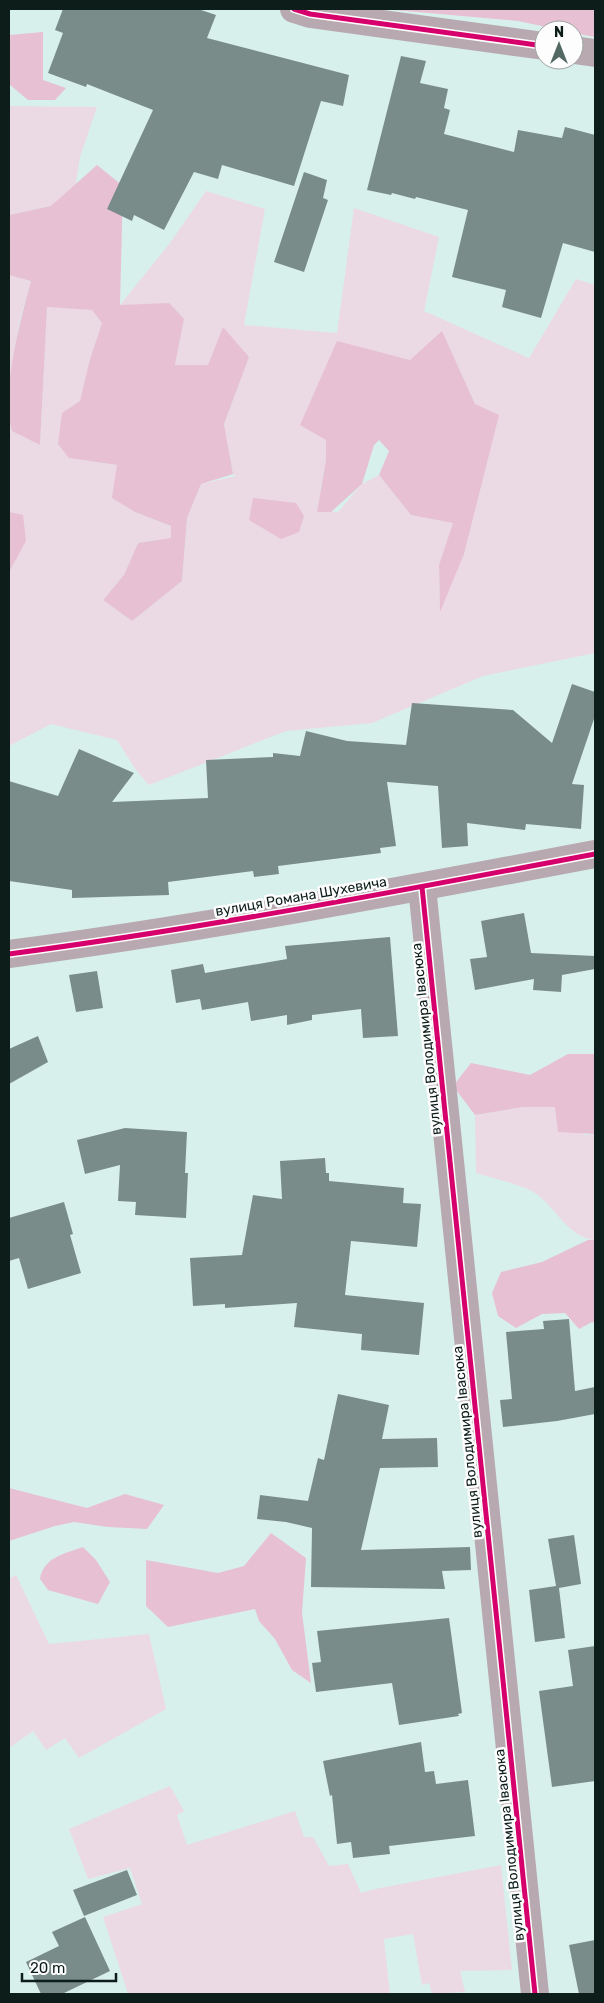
<svg xmlns="http://www.w3.org/2000/svg" width="604" height="2003" viewBox="0 0 604 2003" font-family="Rubik,sans-serif">
  <style>
    .green { fill: #ebdae3; fill-rule: evenodd }
    .forest { fill: #e7c0d3 }
    .building { fill: #798c89 }
    .lines { fill: none; stroke-linecap: round; stroke-linejoin: round }
    .street { stroke: #b8a9b0; stroke-width: 28 }
    .cycleway-casing { stroke: #fdfdfd; stroke-width: 8 }
    .cycleway { stroke: #d6006c; stroke-width: 5 }
    .labels { text-anchor: middle; stroke-width: 5; stroke-linejoin: round; paint-order: stroke }
    .street-label { font-size: 14px; fill: #0c1d1a; stroke: #fdfdfd }
  </style>
  <rect width="100%" height="100%" fill="#d8f0eb"/>
  <g class="green">
    <polygon points="9,106 97,107 80,157 71,215 51,206 9,215"/>
    <path d="M206 191 265 209 244 325 337 333 354 208 439 237 424 311 529 358 576 279 595 285V653L483 676 372 723 286 731 149 785 136 770 117 740 51 724 9 746V422L12 431 40 445 47 306 92 310 102 323 90 359 69 458 117 465 135 512 171 526V538L138 543 124 575 103 600 132 621 182 581 187 518 201 484 236 476 233 474 224 424 249 357 208 365H175L184 319 120 305 170 243ZM442 332 475 404 440 610 439 565 454 523 411 515 379 475 362 484 338 512 317 511 326 460V440Z"/>
    <polygon points="9,275 31,281 19,324 9,385"/>
    <path d="M523 1107H556L585 1135 595 1134V1240C568 1238 555 1206 535 1193 526 1186 489 1177 476 1173L475 1115Z"/>
    <polygon points="16,1575 49,1644 149,1634 166,1709 79,1758 65,1738 46,1750 33,1731 9,1748 9,1579"/>
    <polygon points="170,1786 184,1811 177,1815 187,1845 295,1811 304,1837 313,1837 329,1866 348,1864 361,1893 375,1889 501,1865 512,1970 460,1971 465,1992 432,1994 429,1983 422,1985 413,1934 384,1939 390,1994 128,1994 103,1917 142,1904 130,1868 88,1879 69,1829"/>
  </g>
  <g class="forest">
    <polygon points="383,9 595,9 595,37 574,33 574,30 561,30 518,21"/>
    <polygon points="43,32 43,80 66,88 55,100 28,100 9,84 9,35"/>
    <path d="M97 165 123 186 120 305 169 303 184 319 175 365H208L223 327 249 357 224 424 233 474 201 484 187 518 182 581 132 621 103 600 124 575 138 543 171 538V526L135 512 112 498 117 465 69 458 58 444 62 413 80 401 90 359 102 323 92 310 47 307 40 445 12 431C0 395 21 318 31 281L9 275V215L51 206Z"/>
    <polygon points="442,331 475,404 499,415 464,554 440,612 439,565 453,523 411,515 379,475 389,451 379,440 374,445 362,484 331,512 317,512 326,460 326,440 300,425 337,341 410,360"/>
    <polygon points="253,498 296,503 304,516 299,532 281,539 249,520"/>
    <polygon points="9,512 23,515 26,541 9,572"/>
    <polygon points="568,1054 595,1054 595,1134 558,1132 555,1107 523,1107 475,1115 453,1086 471,1063 530,1075"/>
    <polygon points="588,1240 595,1240 595,1323 592,1322 579,1329 565,1313 542,1314 516,1328 498,1316 492,1293 501,1272 542,1262"/>
    <polygon points="9,1488 87,1508 125,1494 164,1505 147,1529 108,1527 74,1522 55,1526 9,1541"/>
    <polygon points="271,1533 306,1558 302,1613 311,1683 292,1670 275,1639 259,1621 255,1609 168,1627 146,1606 146,1560 218,1573 244,1566"/>
    <path d="M83 1547 96 1560 110 1582 98 1604 48 1590 40 1579C44 1557 64 1554 83 1547Z"/>
  </g>
  <g class="building">
    <polygon points="63,9 198,9 216,15 207,38 349,75 343,106 321,101 294,186 222,165 218,179 194,172 164,230 134,215 132,221 107,209 153,110 87,84 86,87 48,73 63,33 55,30"/>
    <polygon points="401,56 426,61 420,83 448,89 444,108 450,110 444,134 514,152 518,130 562,138 565,127 595,135 595,252 563,243 541,318 502,307 506,290 452,277 468,210 416,197 415,199 392,193 391,195 367,190"/>
    <polygon points="304,172 327,180 323,198 328,200 304,272 274,262"/>
    <polygon points="572,684 595,692 595,716 572,784 584,785 581,829 526,824 525,830 467,823 468,846 442,848 438,786 387,782 396,846 380,848 381,853 278,866 279,874 254,877 253,871 168,882 169,895 72,898 72,890 9,881 9,781 58,796 79,749 134,773 112,802 208,798 206,760 273,757 273,753 300,756 306,731 347,741 406,745 412,703 513,710 552,743"/>
    <polygon points="524,913 531,953 595,956 595,969 562,975 561,992 533,990 534,979 475,990 470,959 487,957 481,921"/>
    <polygon points="390,937 398,1036 363,1038 361,1009 312,1015 312,1020 287,1025 287,1015 251,1021 248,1002 202,1010 200,999 176,1003 171,970 203,964 205,973 287,959 285,946"/>
    <polygon points="97,971 103,1008 76,1012 69,975"/>
    <polygon points="38,1036 48,1062 9,1084 9,1049"/>
    <polygon points="125,1128 187,1132 185,1173 188,1173 186,1218 135,1215 136,1202 118,1201 120,1165 85,1174 77,1140"/>
    <polygon points="325,1158 326,1173 329,1173 329,1181 404,1188 403,1203 421,1204 417,1247 351,1241 345,1295 424,1303 419,1355 361,1350 362,1334 294,1327 297,1303 225,1308 225,1304 193,1306 190,1258 242,1255 253,1195 282,1199 280,1161"/>
    <polygon points="64,1202 73,1234 70,1235 81,1273 28,1289 19,1258 9,1261 9,1218"/>
    <polygon points="569,1319 575,1391 595,1387 595,1414 557,1421 503,1427 500,1400 512,1399 506,1332 544,1329 543,1321"/>
    <polygon points="338,1394 389,1405 382,1439 437,1438 438,1467 380,1468 361,1550 470,1547 471,1570 442,1571 445,1589 311,1587 312,1528 286,1522 257,1519 260,1495 308,1501 318,1458 324,1460"/>
    <polygon points="574,1535 581,1584 559,1588 565,1638 535,1642 529,1590 556,1586 548,1539"/>
    <polygon points="449,1618 462,1713 458,1714 459,1716 399,1725 392,1683 316,1692 312,1663 321,1662 317,1631"/>
    <polygon points="595,1646 595,1781 552,1787 539,1691 573,1686 568,1650"/>
    <polygon points="421,1742 425,1772 434,1771 436,1784 468,1780 475,1836 389,1846 390,1854 353,1858 351,1842 337,1844 332,1795 330,1796 323,1761"/>
    <polygon points="127,1870 137,1895 84,1916 73,1890"/>
    <polygon points="85,1917 110,1971 62,1994 41,1994 26,1962 59,1946 52,1932"/>
    <polygon points="595,1940 595,1994 579,1994 569,1945"/>
  </g>
  <g class="lines">
    <g class="street">
      <polyline points="294,9 310,14 544,46"/>
      <polyline points="574,50 595,53"/>
      <polyline points="422,887 535,1994"/>
      <path d="M9 954C205 928 400 891 595 854"/>
    </g>
    <g class="cycleway-casing">
      <g id="cycleway">
        <polyline points="294,9 310,14 544,46"/>
        <polyline points="422,887 535,1994"/>
        <path d="M9 954C205 928 400 891 595 854"/>
      </g>
    </g>
    <use href="#cycleway" class="cycleway"/>
  </g>
  <g class="labels">
    <g class="street-label">
      <text transform="translate(301 896) rotate(-10)" y="5">вулиця Романа Шухевича</text>
      <text transform="translate(426 1039) rotate(-96)" y="5">вулиця Володимира Івасюка</text>
      <text transform="translate(467 1442) rotate(-96)" y="5">вулиця Володимира Івасюка</text>
      <text transform="translate(509 1845) rotate(-96)" y="5">вулиця Володимира Івасюка</text>
    </g>
  </g>
  <rect width="604" height="2003" fill="none" stroke="#0c1d1a" stroke-width="20"/>
  <g transform="translate(559 45)"><circle r="24" fill="#fdfdfd" stroke="#9da3a2"/>
  <path d="M0-4L9 19L0 12L-9 19Z" fill="#536763"/>
  <text y="-8" font-size="14" font-weight="bold" text-anchor="middle" fill="#0c1d1a">N</text>
  </g>
  <path d="M22 1973v8h94v-8" fill="none" stroke="#0c1d1a" stroke-width="2.5"/>
  <text x="30" y="1973" font-size="15" fill="#0c1d1a" stroke="#fdfdfd" stroke-width="4" paint-order="stroke">20 m</text>
</svg>
